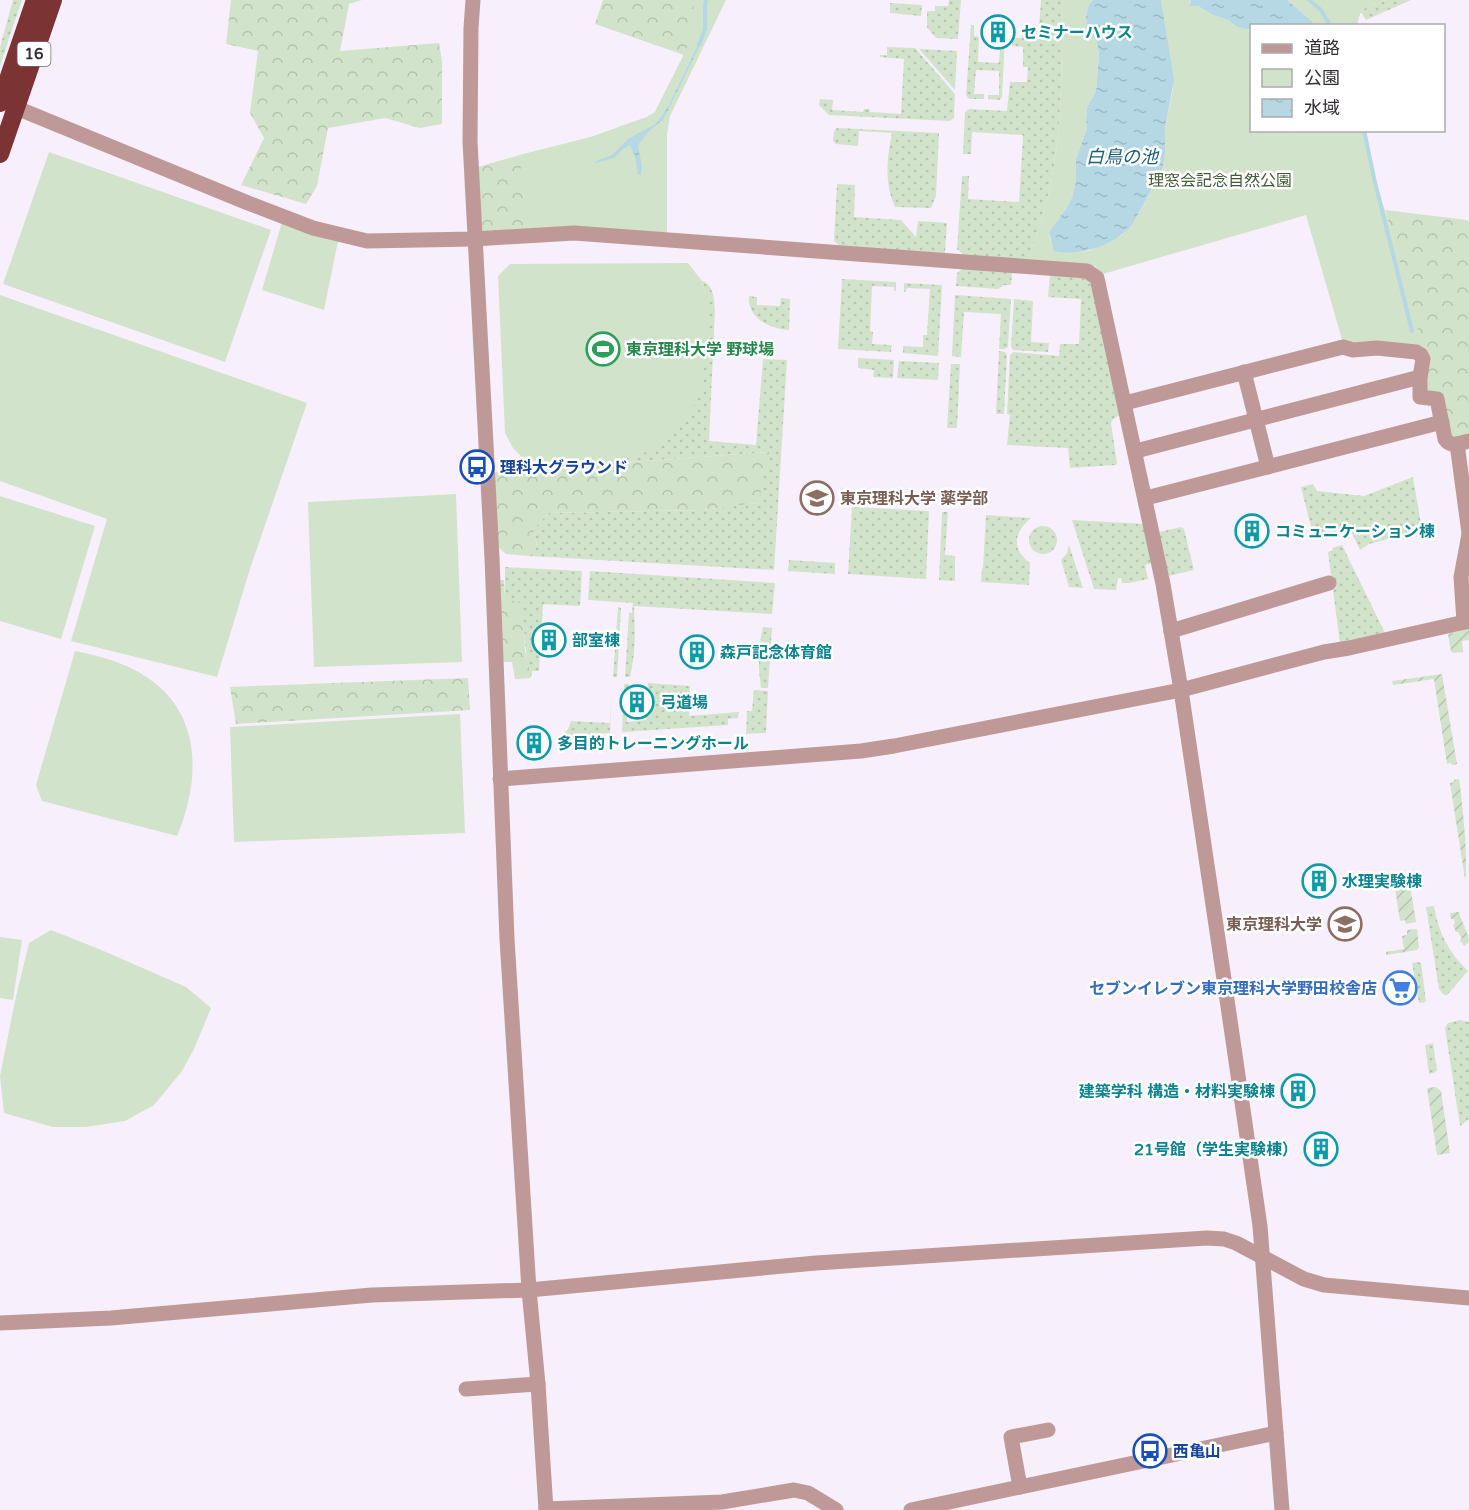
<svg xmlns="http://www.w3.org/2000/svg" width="1469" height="1510" viewBox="0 0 1469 1510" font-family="'Varela Round','Noto Sans JP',sans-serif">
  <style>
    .grass { fill: url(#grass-dots) }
    .forest { fill: url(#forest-crowns) }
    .park { fill: #d2e3cb }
    .garden { fill: url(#garden-furrows) }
    .water { fill: url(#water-ripples) }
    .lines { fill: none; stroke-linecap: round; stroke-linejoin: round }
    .stream { stroke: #b5d8e4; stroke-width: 4 }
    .minor { stroke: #bf9998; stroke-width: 15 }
    .highway { stroke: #7b3334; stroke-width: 18 }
    .labels { text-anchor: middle; stroke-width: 5; stroke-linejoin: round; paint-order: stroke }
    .shield { fill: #fff; stroke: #706b71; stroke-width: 1.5 }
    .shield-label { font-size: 15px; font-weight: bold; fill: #322c34 }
    .culture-label { font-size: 16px; font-weight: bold; fill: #0d838f; stroke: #fff; text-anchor: start }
    .park-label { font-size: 16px; fill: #405c34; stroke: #fff }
    .leisure-label { font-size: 16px; font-weight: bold; fill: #27864d; stroke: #fff; text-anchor: start }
    .transit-label { font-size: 16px; font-weight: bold; fill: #164399; stroke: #fff; text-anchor: start }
    .education-label { font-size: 16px; font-weight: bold; fill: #785e54; stroke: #fff; text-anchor: start }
    .shop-label { font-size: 16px; font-weight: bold; fill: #366cbe; stroke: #fff; text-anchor: end }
    .water-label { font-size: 18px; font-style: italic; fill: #1d6072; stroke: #fff }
  </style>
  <defs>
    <pattern id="grass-dots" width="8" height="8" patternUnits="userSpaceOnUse" patternTransform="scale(1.5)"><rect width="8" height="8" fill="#d2e3cb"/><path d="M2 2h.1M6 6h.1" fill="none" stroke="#b5c3af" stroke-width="1.8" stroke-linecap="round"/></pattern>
    <pattern id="forest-crowns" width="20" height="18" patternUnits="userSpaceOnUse" patternTransform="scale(1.5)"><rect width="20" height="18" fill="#d2e3cb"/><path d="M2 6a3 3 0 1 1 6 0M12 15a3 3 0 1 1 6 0" fill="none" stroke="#b5c3af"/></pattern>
    <pattern id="garden-furrows" width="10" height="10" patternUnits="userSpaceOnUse" patternTransform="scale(1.5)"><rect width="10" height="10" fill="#d2e3cb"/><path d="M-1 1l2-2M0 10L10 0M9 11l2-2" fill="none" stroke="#b5c3af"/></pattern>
    <pattern id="water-ripples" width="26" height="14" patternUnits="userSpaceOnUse" patternTransform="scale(1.5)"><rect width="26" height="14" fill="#b5d8e4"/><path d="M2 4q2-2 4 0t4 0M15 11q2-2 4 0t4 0" fill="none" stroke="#9cbac4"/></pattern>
  </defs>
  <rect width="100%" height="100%" fill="#f8effc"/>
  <g class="grass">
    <polygon points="13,0 22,0 0,66 0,47"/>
    <polygon points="949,0 961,0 958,39 936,38 927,27 927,11 935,11 935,6 948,6"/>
    <path d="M1041 0H1063C1061 57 1063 115 1053 171 1048 202 1038 231 1029 261L965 256 957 249 962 176H969L968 199 1019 202 1023 135 972 132 971 154H963L965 112 969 109 1007 111 1010 82H1027L1028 67H1023V47L1012 46V38H1022L1023 28H1039Z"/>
    <polygon points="1386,0 1411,0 1366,20 1361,12 1366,7"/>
    <polygon points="890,3 922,5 921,16 890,13"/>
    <polygon points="971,25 974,25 974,36 979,37 978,62 999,63 1001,37 1005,37 1002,97 999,100 988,99 988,95 999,95 999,71 976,70 974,94 984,94 984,99 969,99 966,95"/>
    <polygon points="887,47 915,48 955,94 954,118 950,121 829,115 819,105 820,99 833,100 832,110 863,112 864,109 869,109 870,112 901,114 904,59 880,57 880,55 887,55"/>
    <polygon points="919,49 957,51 955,90"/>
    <path d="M837 128 939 133 936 196 931 208 895 207C884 182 887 158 892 133L859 131 858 146 836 144 833 141 834 131Z"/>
    <polygon points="837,184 855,185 854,217 901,220 916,237 918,221 947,223 945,254 841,247 834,241"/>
    <polygon points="964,268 1012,272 1011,285 1004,285 998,289 956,286 957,273"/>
    <path d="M1050 275 1087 278 1092 282 1121 415C1116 417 1113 418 1111 423L1117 463 1116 465 1070 468 1068 448 1007 445 1010 415 1007 414 1010 355 1013 352 1059 356 1060 344H1079L1081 299 1048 297Z"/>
    <polygon points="842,279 896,282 896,291 894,291 894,287 872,286 870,331 873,332 872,344 892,345 891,352 838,349"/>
    <path d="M702 281C714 285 714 299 715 310L709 441 756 445 763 359 787 360 774 570 530 556 537 545 533 529 549 513 702 510 757 503 768 452 503 471 502 460 526 459 556 465 706 298Z"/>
    <polygon points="904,283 942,285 938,356 903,353 903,346 923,347 923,335 927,335 930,289 907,288 906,292 904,292"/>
    <polygon points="955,295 1011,299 1008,347 1005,349 999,349 1001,314 964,312 961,357 952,356"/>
    <path d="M749 296 757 297V305L780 306 781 298 790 299 789 330C770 329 747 318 749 296Z"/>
    <polygon points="1014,299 1033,301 1031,342 1049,343 1048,352 1013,350 1011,347"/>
    <polygon points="999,351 1005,352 1007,355 1004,414 996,414"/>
    <polygon points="858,358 894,360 893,378 873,377 874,370 858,368"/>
    <polygon points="899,361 939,363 938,380 897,378"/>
    <polygon points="951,364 960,364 957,428 947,428"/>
    <polygon points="1413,477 1422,530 1369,544 1360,550 1350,529 1314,539 1301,487 1313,484 1317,491 1364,496"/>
    <polygon points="852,507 929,511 926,579 848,574"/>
    <polygon points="942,512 948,512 945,555 955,556 955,581 939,580"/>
    <path d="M986 515 1031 518C1014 532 1011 549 1030 563L1029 585 981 582 982 569 983 568Z"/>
    <polygon points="1072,520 1145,524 1153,563 1145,565 1148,579 1129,583 1122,583 1121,578 1118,578 1116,590 1094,589"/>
    <circle cx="1043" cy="540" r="14"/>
    <polygon points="1181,527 1184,529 1194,570 1168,576 1159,532"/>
    <polygon points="1069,545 1083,588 1069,587 1061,560 1067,553"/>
    <polygon points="1342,545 1386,635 1340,644 1328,552 1333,550 1332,548"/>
    <polygon points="789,560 835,563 835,574 788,571"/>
    <polygon points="505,567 582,571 580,606 543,604 539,671 532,671 531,678 527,662 524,630 505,598"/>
    <path d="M590 571 775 583 772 614 634 606C635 632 636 651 630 677H625L629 613H632L633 603 588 600Z"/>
    <polygon points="618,607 621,608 617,677 613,677"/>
    <path d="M763 627 772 628 768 688H761C758 667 758 647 763 627Z"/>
    <polygon points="648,683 690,686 689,716 739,712 738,718 728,719 728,725 622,732 624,684 629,684 627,722 646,720"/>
    <polygon points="612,685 610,733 563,736 569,727 571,721 610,723"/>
    <polygon points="754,690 768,691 766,733 746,734 747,711 752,711"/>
    <path d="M1434 906C1438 932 1449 953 1468 971L1447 995H1444L1439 989 1426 907Z"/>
    <polygon points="1418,962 1421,963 1426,1002 1419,1003 1412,963"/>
    <polygon points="1460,1020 1469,1022 1469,1119 1460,1126 1445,1028 1448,1023"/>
    <polygon points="1433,1043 1437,1070 1434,1073 1429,1074 1425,1045"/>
  </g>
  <g class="forest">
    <polygon points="231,0 362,0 349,4 340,51 439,43 442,61 442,124 420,128 385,118 328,128 317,186 306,204 241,185 264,138 250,113 258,51 226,44"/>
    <polygon points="603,0 706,0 705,18 605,220 481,234 478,167 520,155 591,137 647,117 655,112 684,55 595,24"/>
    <polygon points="1385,210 1467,220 1469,223 1469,438 1452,442 1440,397 1423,394 1426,358 1306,215 1395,244"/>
    <polygon points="769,452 761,492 757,503 702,510 549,513 533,529 537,545 530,556 506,554 498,547 494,472"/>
    <polygon points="499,580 504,580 505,598 523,604 525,650 531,678 515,679 512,662 502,662"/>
    <polygon points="468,678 470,710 236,724 230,687"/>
  </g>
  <g class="park">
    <polygon points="694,0 726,0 670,116 667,134 667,231 665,234 525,230 520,155 591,137 647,117 655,112 686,50 692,32"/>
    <path d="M1063 0H1093L1089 4 1086 17 1087 26 1097 43 1099 53 1097 81 1096 91 1087 107 1086 120 1087 128 1076 159V181L1072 197 1066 209 1049 232 1050 239 1054 251 1077 252 1089 251 1121 236 1132 225 1162 172 1165 155V128L1173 88 1161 0H1191L1189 3 1198 6 1213 15 1228 20 1237 27 1251 30 1252 130 1363 131 1368 155 1395 244 1425 355 1343 343 1306 215 1103 274 1095 266 1029 261C1038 231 1048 202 1053 171 1063 115 1061 57 1063 0Z"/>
    <path d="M1287 0H1386C1370 6 1358 6 1358 26L1315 25 1312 21Z"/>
    <polygon points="49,152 271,230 225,362 3,284"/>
    <polygon points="282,222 338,241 324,310 262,290"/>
    <polygon points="688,263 702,281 706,298 708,311 703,387 694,405 684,421 657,445 638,457 557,465 537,461 521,456 513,448 505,433 498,276 510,264"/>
    <polygon points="0,295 307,403 250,569 217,677 71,641 107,519 0,481"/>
    <polygon points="456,494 462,662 314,667 308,502"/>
    <polygon points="0,496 95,526 61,639 0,621"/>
    <path d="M75 651C100 656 127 663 148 678 203 715 200 782 177 836L42 801 36 785Z"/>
    <polygon points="460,714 465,833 234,842 230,727"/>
    <polygon points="51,930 99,949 186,987 211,1008 194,1049 182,1071 154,1105 125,1121 86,1127 53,1127 4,1113 0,1076 15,1001 29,943"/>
    <polygon points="0,937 22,940 13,1000 0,998"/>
  </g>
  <g class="garden">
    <polygon points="1469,628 1469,640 1462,641 1463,652 1453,653 1451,651 1448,634"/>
    <polygon points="1442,674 1457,764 1452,765 1451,763 1447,764 1434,679 1393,685 1392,681"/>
    <path d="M1459 779C1462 799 1469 864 1465 879L1450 783 1454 782V780Z"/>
    <polygon points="1409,879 1416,922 1406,924 1405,920 1400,921 1394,882"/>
    <path d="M1459 912C1461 921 1469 934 1469 942L1464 946 1460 940 1462 939 1458 932H1456L1453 925 1455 924 1454 919H1451L1450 913Z"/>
    <polygon points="1417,929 1419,947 1417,950 1386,955 1386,952 1404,949 1402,936 1407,935 1407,930"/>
    <polygon points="1436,1087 1441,1091 1450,1153 1437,1155 1427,1088"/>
  </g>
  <g class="water">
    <path d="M1093 0H1161L1174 80 1165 128V155L1162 171 1132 225C1115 245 1081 257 1054 251L1053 249 1049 232 1066 209 1072 197 1076 181V159L1087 128 1086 120 1087 107 1096 91 1097 81 1099 53 1097 43 1087 27 1086 17 1089 4Z"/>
    <polygon points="1191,0 1287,0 1312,21 1315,25 1252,26 1251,30 1237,27 1228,20 1213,15 1198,6 1189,6"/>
    <polygon points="700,41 702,41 663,120 650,130 638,145 642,167 641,175 638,174 635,156 630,145 624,148 614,158 595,163 596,161 612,155 628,139 657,123 669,105"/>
  </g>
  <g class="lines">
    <g class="stream">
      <polyline points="1309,0 1321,10 1330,26"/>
      <polyline points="699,45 705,29 705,5 706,0"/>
      <polyline points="1364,130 1374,178 1412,331"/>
    </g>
    <g class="minor">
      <polyline points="473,0 471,28 470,141 492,558 507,939 529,1290 538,1384 546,1510"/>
      <polyline points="7,104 248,203 313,228 367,241 474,239 574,233 1087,271 1097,278 1163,584 1181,690 1224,979 1260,1226 1282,1510"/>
      <polyline points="1244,372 1268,467"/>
      <path d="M1125 403 1343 347 1353 350 1377 348 1416 352 1421 355 1423 359 1420 377V397L1437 399 1445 439C1451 448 1460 443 1469 441"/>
      <polyline points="1457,444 1469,533"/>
      <polyline points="1136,451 1420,377"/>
      <polyline points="1146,498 1442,422"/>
      <polyline points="1464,622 1461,577 1469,534"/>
      <polyline points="1171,631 1329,583"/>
      <polyline points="500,779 861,751 894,746 1181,690 1324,652 1349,648 1469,621"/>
      <polyline points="0,1323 111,1318 372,1295 529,1290 816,1263 1207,1238 1224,1239 1236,1243 1304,1279 1324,1285 1469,1298"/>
      <polyline points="466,1389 538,1384"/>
      <polyline points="1020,1487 1011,1437 1048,1430"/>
      <polyline points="546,1509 722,1502 794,1490 808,1493 836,1510"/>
      <polyline points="911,1510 1276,1433"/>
    </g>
    <g class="highway">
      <polyline points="0,103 35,0"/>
      <polyline points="0,154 53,0"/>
    </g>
  </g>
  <defs>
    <g id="building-ring" transform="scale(1.725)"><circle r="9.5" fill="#fff" stroke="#0f9aa8" stroke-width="1.5"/><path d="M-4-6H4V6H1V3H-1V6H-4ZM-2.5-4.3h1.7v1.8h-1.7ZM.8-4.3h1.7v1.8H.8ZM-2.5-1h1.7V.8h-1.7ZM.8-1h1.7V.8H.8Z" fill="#0f9aa8"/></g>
    <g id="stadium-ring" transform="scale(1.725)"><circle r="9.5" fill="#fff" stroke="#2e9e5b" stroke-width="1.5"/><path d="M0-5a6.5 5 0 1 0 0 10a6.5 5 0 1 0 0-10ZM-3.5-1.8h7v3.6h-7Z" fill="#2e9e5b"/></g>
    <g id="bus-ring" transform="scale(1.725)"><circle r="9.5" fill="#fff" stroke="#1a4fb4" stroke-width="1.5"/><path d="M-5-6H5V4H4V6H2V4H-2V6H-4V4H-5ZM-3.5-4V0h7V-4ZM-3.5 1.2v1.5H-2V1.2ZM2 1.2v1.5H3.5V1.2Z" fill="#1a4fb4"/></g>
    <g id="university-ring" transform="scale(1.725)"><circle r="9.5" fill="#fff" stroke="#8d6e63" stroke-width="1.5"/><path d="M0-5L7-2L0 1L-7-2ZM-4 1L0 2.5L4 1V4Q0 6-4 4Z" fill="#8d6e63"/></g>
    <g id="supermarket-ring" transform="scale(1.725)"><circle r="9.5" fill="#fff" stroke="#3f7fe0" stroke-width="1.5"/><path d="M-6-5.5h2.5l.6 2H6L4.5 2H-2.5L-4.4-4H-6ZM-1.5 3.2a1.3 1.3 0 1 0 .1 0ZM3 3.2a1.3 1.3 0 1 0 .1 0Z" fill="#3f7fe0"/></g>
  </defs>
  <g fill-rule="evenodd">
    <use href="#building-ring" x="998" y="32"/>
    <use href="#stadium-ring" x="603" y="349"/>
    <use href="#bus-ring" x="477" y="467"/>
    <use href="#university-ring" x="817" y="498"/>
    <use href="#building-ring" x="1252" y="531"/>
    <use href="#building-ring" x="549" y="640"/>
    <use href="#building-ring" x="697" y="652"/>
    <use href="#building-ring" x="637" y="702"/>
    <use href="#building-ring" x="534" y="743"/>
    <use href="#building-ring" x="1319" y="881"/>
    <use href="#university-ring" x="1345" y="924"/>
    <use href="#supermarket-ring" x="1400" y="988"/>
    <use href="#building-ring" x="1298" y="1091"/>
    <use href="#building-ring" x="1321" y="1149"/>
    <use href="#bus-ring" x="1150" y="1451"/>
  </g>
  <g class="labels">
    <rect class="shield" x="17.5" y="42" width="33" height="24" rx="4.5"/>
    <g class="shield-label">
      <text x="34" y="59">16</text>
    </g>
    <g class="culture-label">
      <text x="1021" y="38">セミナーハウス</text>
      <text x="1275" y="537">コミュニケーション棟</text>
      <text x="572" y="646">部室棟</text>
      <text x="720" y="658">森戸記念体育館</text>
      <text x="660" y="708">弓道場</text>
      <text x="557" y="749">多目的トレーニングホール</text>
      <text x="1342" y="887">水理実験棟</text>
      <text x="1275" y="1097" text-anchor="end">建築学科 構造・材料実験棟</text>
      <text x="1298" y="1155" text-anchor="end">21号館（学生実験棟）</text>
    </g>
    <g class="park-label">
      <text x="1220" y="186">理窓会記念自然公園</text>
    </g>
    <g class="leisure-label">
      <text x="626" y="355">東京理科大学 野球場</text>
    </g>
    <g class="transit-label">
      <text x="500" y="473">理科大グラウンド</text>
      <text x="1173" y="1457">西亀山</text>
    </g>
    <g class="education-label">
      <text x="840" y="504">東京理科大学 薬学部</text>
      <text x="1322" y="930" text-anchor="end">東京理科大学</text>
    </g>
    <g class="shop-label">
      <text x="1377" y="994">セブンイレブン東京理科大学野田校舎店</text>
    </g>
    <g class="water-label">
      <text x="1122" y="163">白鳥の池</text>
    </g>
  </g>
  <rect x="1250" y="24" width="195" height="108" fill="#ffffff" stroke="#adabae" stroke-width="1.5"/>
  <rect x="1262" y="44" width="30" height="9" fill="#bf9998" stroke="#adabae" stroke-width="1.5"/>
  <text x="1304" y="54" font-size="18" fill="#322c34">道路</text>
  <rect x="1262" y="69" width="30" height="18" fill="#d2e3cb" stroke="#adabae" stroke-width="1.5"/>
  <text x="1304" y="84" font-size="18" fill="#322c34">公園</text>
  <rect x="1262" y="99" width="30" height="18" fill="url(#water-ripples)" stroke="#adabae" stroke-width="1.5"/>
  <text x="1304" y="114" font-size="18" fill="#322c34">水域</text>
</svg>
